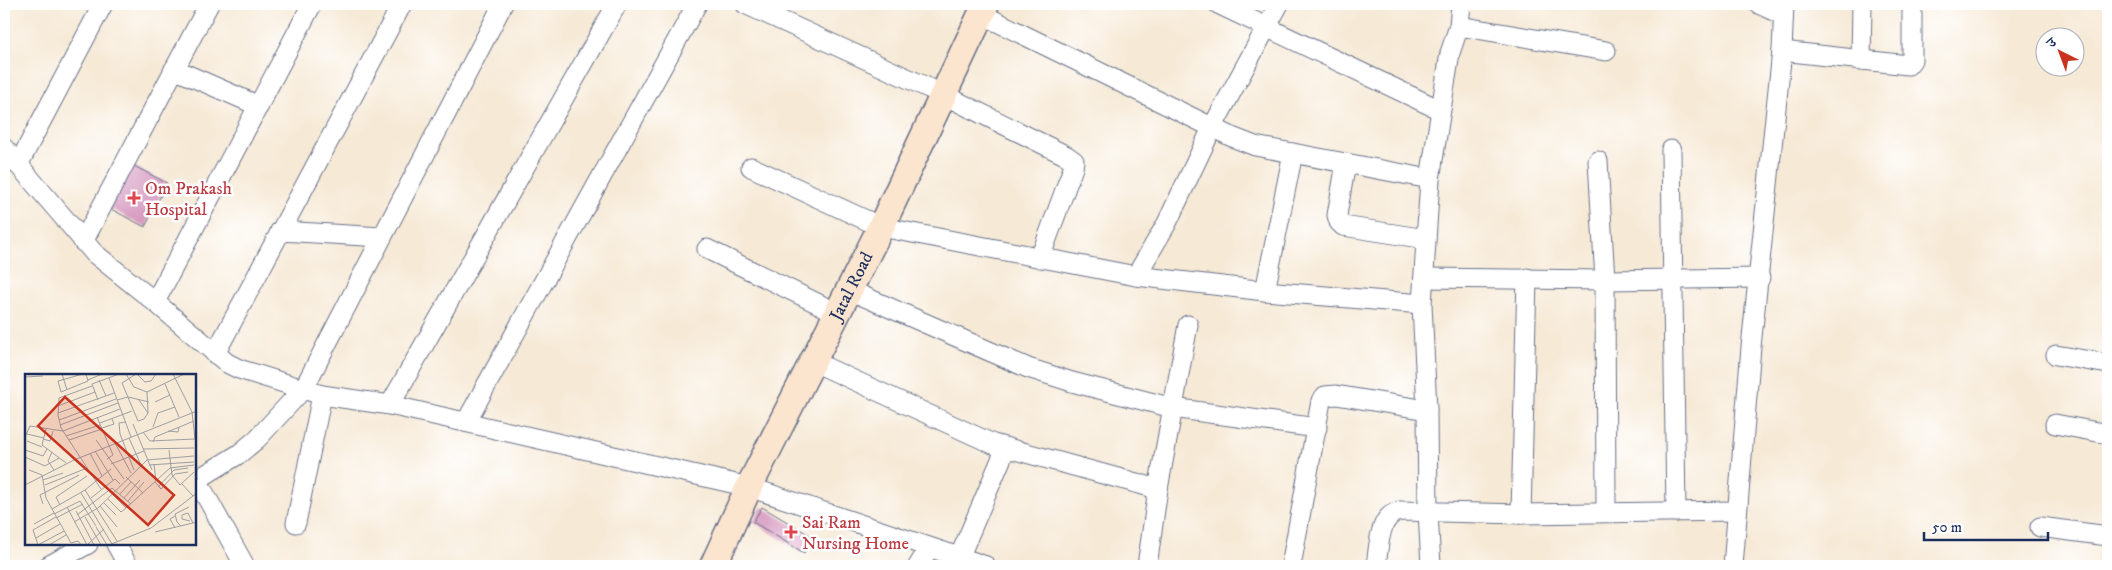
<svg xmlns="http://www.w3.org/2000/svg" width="2112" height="570" viewBox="0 0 2112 570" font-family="'IM FELL DW Pica','Noto Serif Devanagari',serif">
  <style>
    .building { fill: #d597bf }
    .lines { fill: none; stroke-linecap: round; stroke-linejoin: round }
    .minor-casing { stroke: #687088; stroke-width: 21 }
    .secondary-casing { stroke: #687088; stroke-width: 29 }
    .minor { stroke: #fff; stroke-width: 19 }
    .secondary { stroke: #fce5cf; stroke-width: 26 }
    .health-dot { fill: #e0444e; stroke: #fff; stroke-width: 2 }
    .labels { text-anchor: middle; stroke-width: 5; stroke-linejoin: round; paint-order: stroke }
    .health-label { font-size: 18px; fill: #be3a42; stroke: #fff; text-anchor: start }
    .street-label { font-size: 18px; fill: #1b2f5e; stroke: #fff }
    .inset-road { fill: none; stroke: #9e9fa5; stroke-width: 1 }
    .view { fill: #c8321e; fill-opacity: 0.15; stroke: #c8321e; stroke-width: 2.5 }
    .inset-edge { fill: none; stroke: #1b2f5e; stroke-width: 2.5 }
  </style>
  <rect width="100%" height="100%" fill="#fff"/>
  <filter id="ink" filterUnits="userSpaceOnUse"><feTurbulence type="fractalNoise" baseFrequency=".02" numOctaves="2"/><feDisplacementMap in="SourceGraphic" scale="10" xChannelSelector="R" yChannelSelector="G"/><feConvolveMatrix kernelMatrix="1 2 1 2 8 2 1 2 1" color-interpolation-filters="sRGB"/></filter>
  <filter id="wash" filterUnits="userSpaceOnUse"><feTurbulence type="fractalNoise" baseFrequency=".0096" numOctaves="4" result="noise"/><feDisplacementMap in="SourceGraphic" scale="20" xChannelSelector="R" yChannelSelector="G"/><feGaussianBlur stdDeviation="1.12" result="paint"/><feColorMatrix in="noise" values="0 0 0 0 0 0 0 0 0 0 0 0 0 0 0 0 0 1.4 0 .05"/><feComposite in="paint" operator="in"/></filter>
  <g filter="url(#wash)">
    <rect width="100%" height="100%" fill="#f6e9d5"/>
    <g id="blocks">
      <g class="building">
        <polygon points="132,165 167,183 145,227 109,208"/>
        <polygon points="762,507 813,537 804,553 753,522"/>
      </g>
    </g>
  </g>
  <g filter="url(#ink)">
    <use href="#blocks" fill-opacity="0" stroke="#687088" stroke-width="1"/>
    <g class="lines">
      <g class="minor-casing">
        <g id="minor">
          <polyline points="745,4 944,95 1067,156 1074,161 1073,168 1040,258"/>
          <polyline points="1218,4 1440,110"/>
          <polyline points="1759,4 1783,15"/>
          <polyline points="981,14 1232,137 1255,146 1430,179"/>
          <polyline points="1459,26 1606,51"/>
          <polyline points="1782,51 1908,65 1912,60 1912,4"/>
          <polyline points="1861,61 1862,4"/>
          <polyline points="174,69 259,106"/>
          <polyline points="4,148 94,253 155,302 227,363 239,369 322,395 390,405 749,487 986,566"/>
          <polyline points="1671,150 1676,512"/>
          <polyline points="1598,161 1605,280 1606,511"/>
          <polyline points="1346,163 1337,215 1339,222 1343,226 1426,239"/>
          <polyline points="18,165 103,4"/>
          <polyline points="751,167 881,227 1136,276 1265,291 1422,304"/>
          <polyline points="280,231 382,237"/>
          <polyline points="83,242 209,4"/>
          <polyline points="707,249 837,313"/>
          <polyline points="1136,276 1167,223 1212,128 1279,4"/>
          <polyline points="1424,278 1605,280 1760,278"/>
          <polyline points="849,290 1028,368 1072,382 1173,408 1317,428"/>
          <polyline points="1265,291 1293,153"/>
          <polyline points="155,302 312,4"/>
          <polyline points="215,354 402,4"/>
          <polyline points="2056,355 2108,364"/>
          <polyline points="812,361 993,444 1158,489"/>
          <polyline points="390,405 617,4"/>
          <polyline points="466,422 697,4"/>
          <polyline points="2055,424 2108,434"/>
          <polyline points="197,480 245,566"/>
          <polyline points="195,481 239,454 257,439 304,388 503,4"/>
          <polyline points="1521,514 1527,278"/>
          <polyline points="296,523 322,395"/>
          <polyline points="2040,527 2108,536"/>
          <polyline points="116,544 128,566"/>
          <polyline points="959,558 1006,448"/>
          <polyline points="48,566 88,544"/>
          <polyline points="918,566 929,548"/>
          <polyline points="1147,566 1158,489 1188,325"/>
          <polyline points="1291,566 1321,401 1325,396 1336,395 1427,410"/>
          <path d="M1376 566C1379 548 1378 515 1400 511L1521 514 1736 511"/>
          <polyline points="1431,566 1428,512 1427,410 1422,304 1430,179 1450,53 1459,26 1461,4"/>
          <polyline points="1733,566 1751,347 1782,51 1784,4"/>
        </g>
      </g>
      <g class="secondary-casing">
        <g id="secondary">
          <path id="s1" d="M713 566 749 487 881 227 986 4"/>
        </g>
      </g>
      <use href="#minor" class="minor"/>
      <use href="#secondary" class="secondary"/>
    </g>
  </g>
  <g class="health-dot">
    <path d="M131.5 190.5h5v5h5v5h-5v5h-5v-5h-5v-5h5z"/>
    <path d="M788.5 524.5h5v5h5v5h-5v5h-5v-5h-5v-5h5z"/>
  </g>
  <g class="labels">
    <g class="health-label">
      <text x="145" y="194">Om Prakash<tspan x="145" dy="21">Hospital</tspan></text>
      <text x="802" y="528">Sai Ram<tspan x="802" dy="21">Nursing Home</tspan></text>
    </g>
    <g class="street-label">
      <text dy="6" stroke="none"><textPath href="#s1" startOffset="312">Jatal Road</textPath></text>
    </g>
  </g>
  <g transform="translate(25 374)">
    <rect width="171" height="171" fill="#f6e9d5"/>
    <path class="inset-road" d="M37 0 42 16M58 0 33 7 36 18 63 7 61 0M101 0 109 13 122 18 159 0M111 0 97 9 113 47 119 45 123 39 122 18M112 0 120 8 126 7 131 0M148 0 167 38 170 65M0 3 18 2M84 4 106 63M63 6 77 0M74 6 81 22M140 10 154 43M67 12 34 24 33 41 36 54 76 115M73 26 67 10 94 0M92 26 103 23 124 28M114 26 123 39M130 28 145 21M33 32 70 18M33 39 89 19M72 43 88 81 82 85M34 46 91 25M101 48 94 49 95 60 109 96M75 49 107 37M108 50 127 96M35 51 93 29M128 53 133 39 150 33M77 54 89 50 87 45M21 55 17 71 41 89M143 57 153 58 154 53M118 58 125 67 170 65M2 60 19 64M41 62 75 51M0 63 5 52 38 57 95 35M171 63 172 106M104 64 116 91M18 65 25 67 28 57M44 66 77 55M71 66 99 105M2 67 17 73M128 68 130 63 169 47M90 69 106 99M118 75 169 74M0 76 18 82 22 75M144 76 147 101 155 111 169 98M70 77 88 106M27 78 23 87 29 96M65 79 77 102M0 83 20 92 34 84M86 90 119 77M129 90 131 107M124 91 169 88M4 96 17 101 21 124 46 169 53 167 56 171M101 103 118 119M18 106 38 99M130 108 136 115 150 100 163 98M157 110 168 122M0 111 49 86 172 37M20 111 62 94M133 113 149 96 163 94M60 116 92 167M56 119 87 170M87 120 101 134 145 94 169 91M95 120 106 108M66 124 90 105 95 110M99 124 115 106M83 125 96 138 101 134M103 127 119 108M79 129 91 141M18 130 15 121 54 101M35 131 31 123 62 102M75 132 92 153M42 133 62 171M27 135 60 116 86 95M51 137 69 171M29 140 55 127 71 152M52 141 87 114 106 130M60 143 76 171M31 144 58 130M165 147 157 145V141L163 139 168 149M49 148 73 134 122 86 169 82M9 150 29 139M156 152 152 148 150 140 164 133M71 153 82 171M150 154 145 145 150 142M130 158 172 148M11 164 35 150M13 171 8 156 31 143M13 171 39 157M24 171 41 161M62 171 79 155M84 171 126 154 172 119"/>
    <path class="view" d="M40 23 149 121 123 151 13 52Z"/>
    <rect width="171" height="171" class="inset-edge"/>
  </g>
  <rect width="2112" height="570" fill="none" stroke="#fff" stroke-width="20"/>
  <g transform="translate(2060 52) rotate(318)"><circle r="24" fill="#ffffff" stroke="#a4acbf"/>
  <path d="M0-4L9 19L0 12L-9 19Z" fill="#c8321e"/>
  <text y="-8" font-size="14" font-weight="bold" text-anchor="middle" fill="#1b2f5e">उ</text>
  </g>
  <path d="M1924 532v8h124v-8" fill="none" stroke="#1b2f5e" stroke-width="2.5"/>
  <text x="1932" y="532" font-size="15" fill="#1b2f5e" stroke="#ffffff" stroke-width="4" paint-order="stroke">50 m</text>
</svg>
